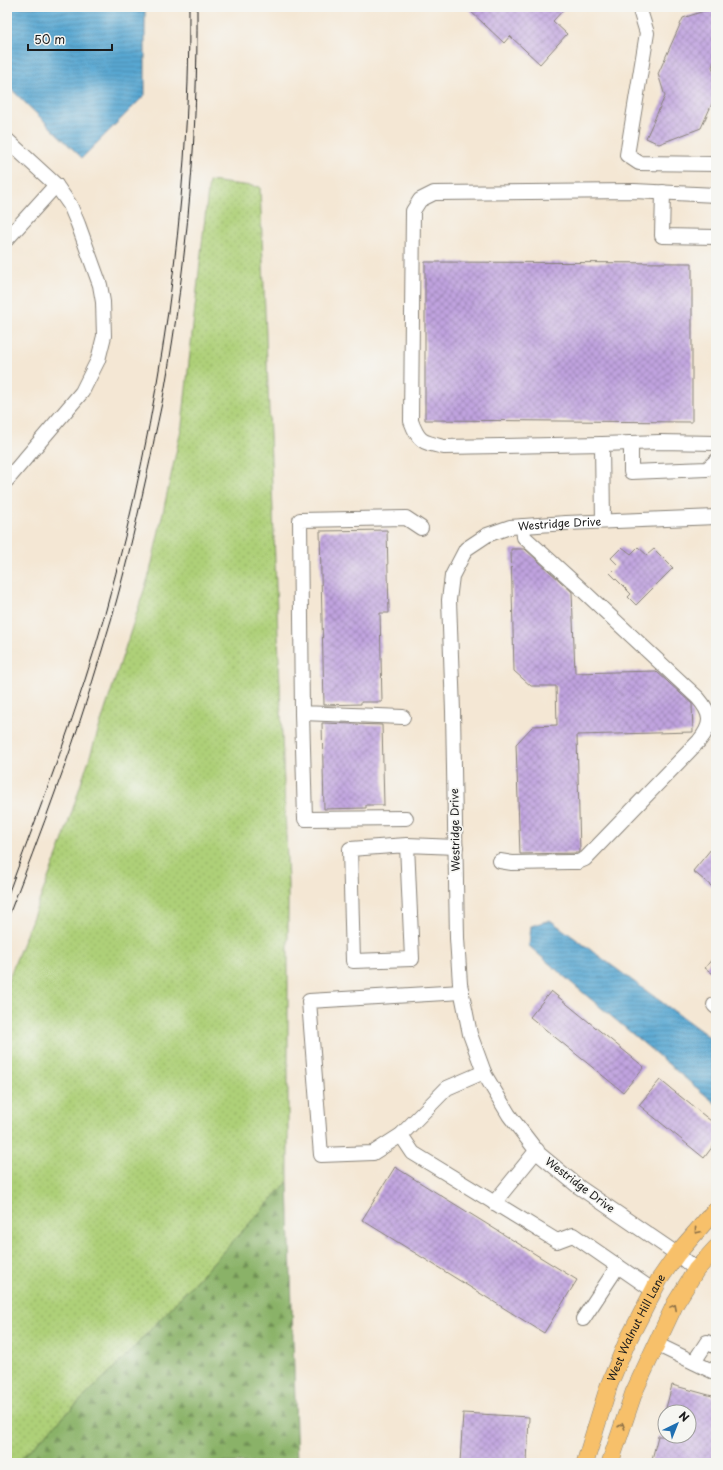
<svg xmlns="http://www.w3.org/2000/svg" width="723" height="1470" viewBox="0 0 723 1470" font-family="'Playpen Sans',sans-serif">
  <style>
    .grass { fill: url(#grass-dots); stroke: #65764a }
    .forest { fill: url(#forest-firs); stroke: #536742 }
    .water { fill: url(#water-rules); stroke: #3a6277 }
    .building { fill: url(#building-cross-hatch) }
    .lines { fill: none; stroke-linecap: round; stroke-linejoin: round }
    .minor-casing { stroke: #888278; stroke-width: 16 }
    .major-casing { stroke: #888278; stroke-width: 18 }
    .minor { stroke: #fff; stroke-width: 14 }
    .major { stroke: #f7c06b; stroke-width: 17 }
    .tram { stroke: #1c1c1c; stroke-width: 1 }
    .oneway { stroke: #8a6e44 }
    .labels { text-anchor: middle; stroke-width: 3.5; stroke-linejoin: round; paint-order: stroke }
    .street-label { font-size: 11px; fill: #1c1c1c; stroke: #f6f6f2 }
  </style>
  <defs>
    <pattern id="grass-dots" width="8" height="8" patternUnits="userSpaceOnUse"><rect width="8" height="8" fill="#aed078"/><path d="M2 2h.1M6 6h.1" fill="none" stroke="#95b267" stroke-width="1.8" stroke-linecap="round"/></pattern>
    <pattern id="forest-firs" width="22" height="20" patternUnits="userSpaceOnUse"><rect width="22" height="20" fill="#8ab268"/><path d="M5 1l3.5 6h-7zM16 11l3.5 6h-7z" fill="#709055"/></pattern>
    <pattern id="water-rules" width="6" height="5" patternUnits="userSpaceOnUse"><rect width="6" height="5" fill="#58a7d2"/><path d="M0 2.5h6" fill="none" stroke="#4887aa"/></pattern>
    <pattern id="building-cross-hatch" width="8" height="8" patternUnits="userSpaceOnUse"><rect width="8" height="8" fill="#c0a3df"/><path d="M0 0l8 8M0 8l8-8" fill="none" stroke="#9b84b4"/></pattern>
  </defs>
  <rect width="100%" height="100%" fill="#f6f6f2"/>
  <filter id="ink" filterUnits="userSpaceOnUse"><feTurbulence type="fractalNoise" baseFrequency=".025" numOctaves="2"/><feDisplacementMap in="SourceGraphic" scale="8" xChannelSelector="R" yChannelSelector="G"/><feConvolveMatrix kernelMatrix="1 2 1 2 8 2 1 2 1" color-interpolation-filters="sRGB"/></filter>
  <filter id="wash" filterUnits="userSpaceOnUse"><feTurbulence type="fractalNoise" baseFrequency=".012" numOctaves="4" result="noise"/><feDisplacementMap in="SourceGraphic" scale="16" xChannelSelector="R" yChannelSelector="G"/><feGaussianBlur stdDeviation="0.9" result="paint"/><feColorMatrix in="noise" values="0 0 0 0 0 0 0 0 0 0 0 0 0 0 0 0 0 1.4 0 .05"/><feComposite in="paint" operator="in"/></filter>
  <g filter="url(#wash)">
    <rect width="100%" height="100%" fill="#f4e7d4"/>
    <polygon class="grass" points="209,181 260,187 288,884 288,1182 124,1358 16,1463 7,1463 7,983 60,848 150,572 182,425"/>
    <polygon class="forest" points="288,1182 297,1463 16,1463 124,1358"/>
    <g class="water">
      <polygon points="7,7 145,7 145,95 82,158 7,85"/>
      <polygon points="550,920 716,1042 716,1104 574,985 529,946 531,926"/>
    </g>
    <g id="blocks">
      <g class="building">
        <polygon points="466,7 566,7 553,21 567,34 540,64 510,36 504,43"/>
        <polygon points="716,7 716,58 712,67 716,76 716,95 701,128 659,144 646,138 665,96 658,74 683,18"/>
        <polygon points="425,262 692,263 692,422 425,420"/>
        <polygon points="387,530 389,613 380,613 382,702 361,702 361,704 324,705 320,531"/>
        <polygon points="622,547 631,554 638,547 647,555 654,549 673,568 636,605 628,597 631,594 610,573 618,565 611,558"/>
        <polygon points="511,549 525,549 572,592 575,673 656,671 692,704 693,732 577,735 580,852 578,853 520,854 516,744 533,726 557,725 556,686 531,686 514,671"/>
        <polygon points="322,723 382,725 384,805 366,805 366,808 324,809"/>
        <polygon points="716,843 716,890 693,871"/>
        <polygon points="716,954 716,976 705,968"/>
        <polygon points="551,991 644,1067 623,1092 530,1017"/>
        <polygon points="660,1080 716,1125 716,1142 704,1158 639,1105"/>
        <polygon points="395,1167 577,1280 544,1333 362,1220"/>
        <polygon points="672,1385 716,1397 716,1463 651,1463 658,1436 689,1436 689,1412 665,1412"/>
        <polygon points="463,1413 529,1417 527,1463 460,1463"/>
      </g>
    </g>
  </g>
  <g filter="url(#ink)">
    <use href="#blocks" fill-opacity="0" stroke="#888278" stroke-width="1"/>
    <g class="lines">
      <g class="minor-casing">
        <g id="minor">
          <polyline points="639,7 647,33 627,155 639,163 716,164"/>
          <polyline points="7,140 56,185 70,205 78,224 100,285 103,302 104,336 98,360 82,392 7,480"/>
          <polyline points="663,192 662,236 716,237"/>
          <polyline points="7,239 56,185"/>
          <polyline points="631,443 631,472 707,469 716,461"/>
          <polyline points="602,444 660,442 716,443"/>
          <path d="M603 521 602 444 444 447C423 442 419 443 411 421L413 211 420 200 434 193 634 191 716 195"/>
          <polyline points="302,713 305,819 406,818"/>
          <polyline points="403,717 302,713 300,520 406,518 421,528"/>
          <polyline points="407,845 412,959 353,961 350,849 407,845 456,847"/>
          <path d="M500 861 512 863 570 862H578L585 859 699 741C713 724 712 714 698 698L578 586 524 537 523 526"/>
          <polyline points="462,992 309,1001 321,1155 373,1153 401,1135 447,1088 484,1072"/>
          <polyline points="714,1005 716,1007"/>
          <polyline points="401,1135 413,1153 557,1241 573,1235 654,1291"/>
          <polyline points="494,1203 537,1150"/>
          <path id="s1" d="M696 1270 677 1254 579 1187 539 1154 509 1115 485 1075 470 1034 460 984 457 938 453 711 449 600 452 576 466 549 487 535 510 527 566 523 716 517"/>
          <polyline points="583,1319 618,1266"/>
          <polyline points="656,1344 716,1373"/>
          <polyline points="694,1362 707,1342 716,1347"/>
        </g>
      </g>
      <g class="major-casing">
        <g id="major">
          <path id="s2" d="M585 1463 609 1385 627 1342 659 1280 677 1254 716 1209"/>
          <polyline points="610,1463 634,1392 675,1304 696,1270 716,1248"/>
        </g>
      </g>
      <use href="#minor" class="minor"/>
      <use href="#major" class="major"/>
      <g class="tram">
        <path d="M7 897C42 802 79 708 106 610 160 414 190 210 189 7"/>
        <path d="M7 920C24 876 41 832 57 787 78 731 95 674 112 617 127 564 139 510 151 456 155 433 161 410 165 387 187 262 198 134 197 7"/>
      </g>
    </g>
    <defs><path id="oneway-chevron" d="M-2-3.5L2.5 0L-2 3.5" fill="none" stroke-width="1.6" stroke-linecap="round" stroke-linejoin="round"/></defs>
    <g class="oneway">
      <use href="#oneway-chevron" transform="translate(697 1231) rotate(130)"/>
      <use href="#oneway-chevron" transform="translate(674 1307) rotate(-62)"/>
      <use href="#oneway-chevron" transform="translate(622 1426) rotate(-71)"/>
    </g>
  </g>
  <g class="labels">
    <g class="street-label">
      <text dy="4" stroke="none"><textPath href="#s1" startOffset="924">Westridge Drive</textPath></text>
      <text transform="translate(455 830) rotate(-91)" y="4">Westridge Drive</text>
      <text transform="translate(580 1185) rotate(37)" y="4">Westridge Drive</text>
      <text dy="4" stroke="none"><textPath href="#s2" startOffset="145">West Walnut Hill Lane</textPath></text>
    </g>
  </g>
  <rect width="723" height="1470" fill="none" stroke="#f6f6f2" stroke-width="24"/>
  <g transform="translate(677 1424) rotate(43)"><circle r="19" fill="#f6f6f2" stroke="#9f9f9c"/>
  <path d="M0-3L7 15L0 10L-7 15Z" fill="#1f6fb2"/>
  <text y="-6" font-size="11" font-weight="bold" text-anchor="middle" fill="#1c1c1c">N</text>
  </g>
  <path d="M28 44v6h84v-6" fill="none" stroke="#1c1c1c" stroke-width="2"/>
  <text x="34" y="44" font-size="12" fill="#1c1c1c" stroke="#f6f6f2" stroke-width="3" paint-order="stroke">50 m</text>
</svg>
